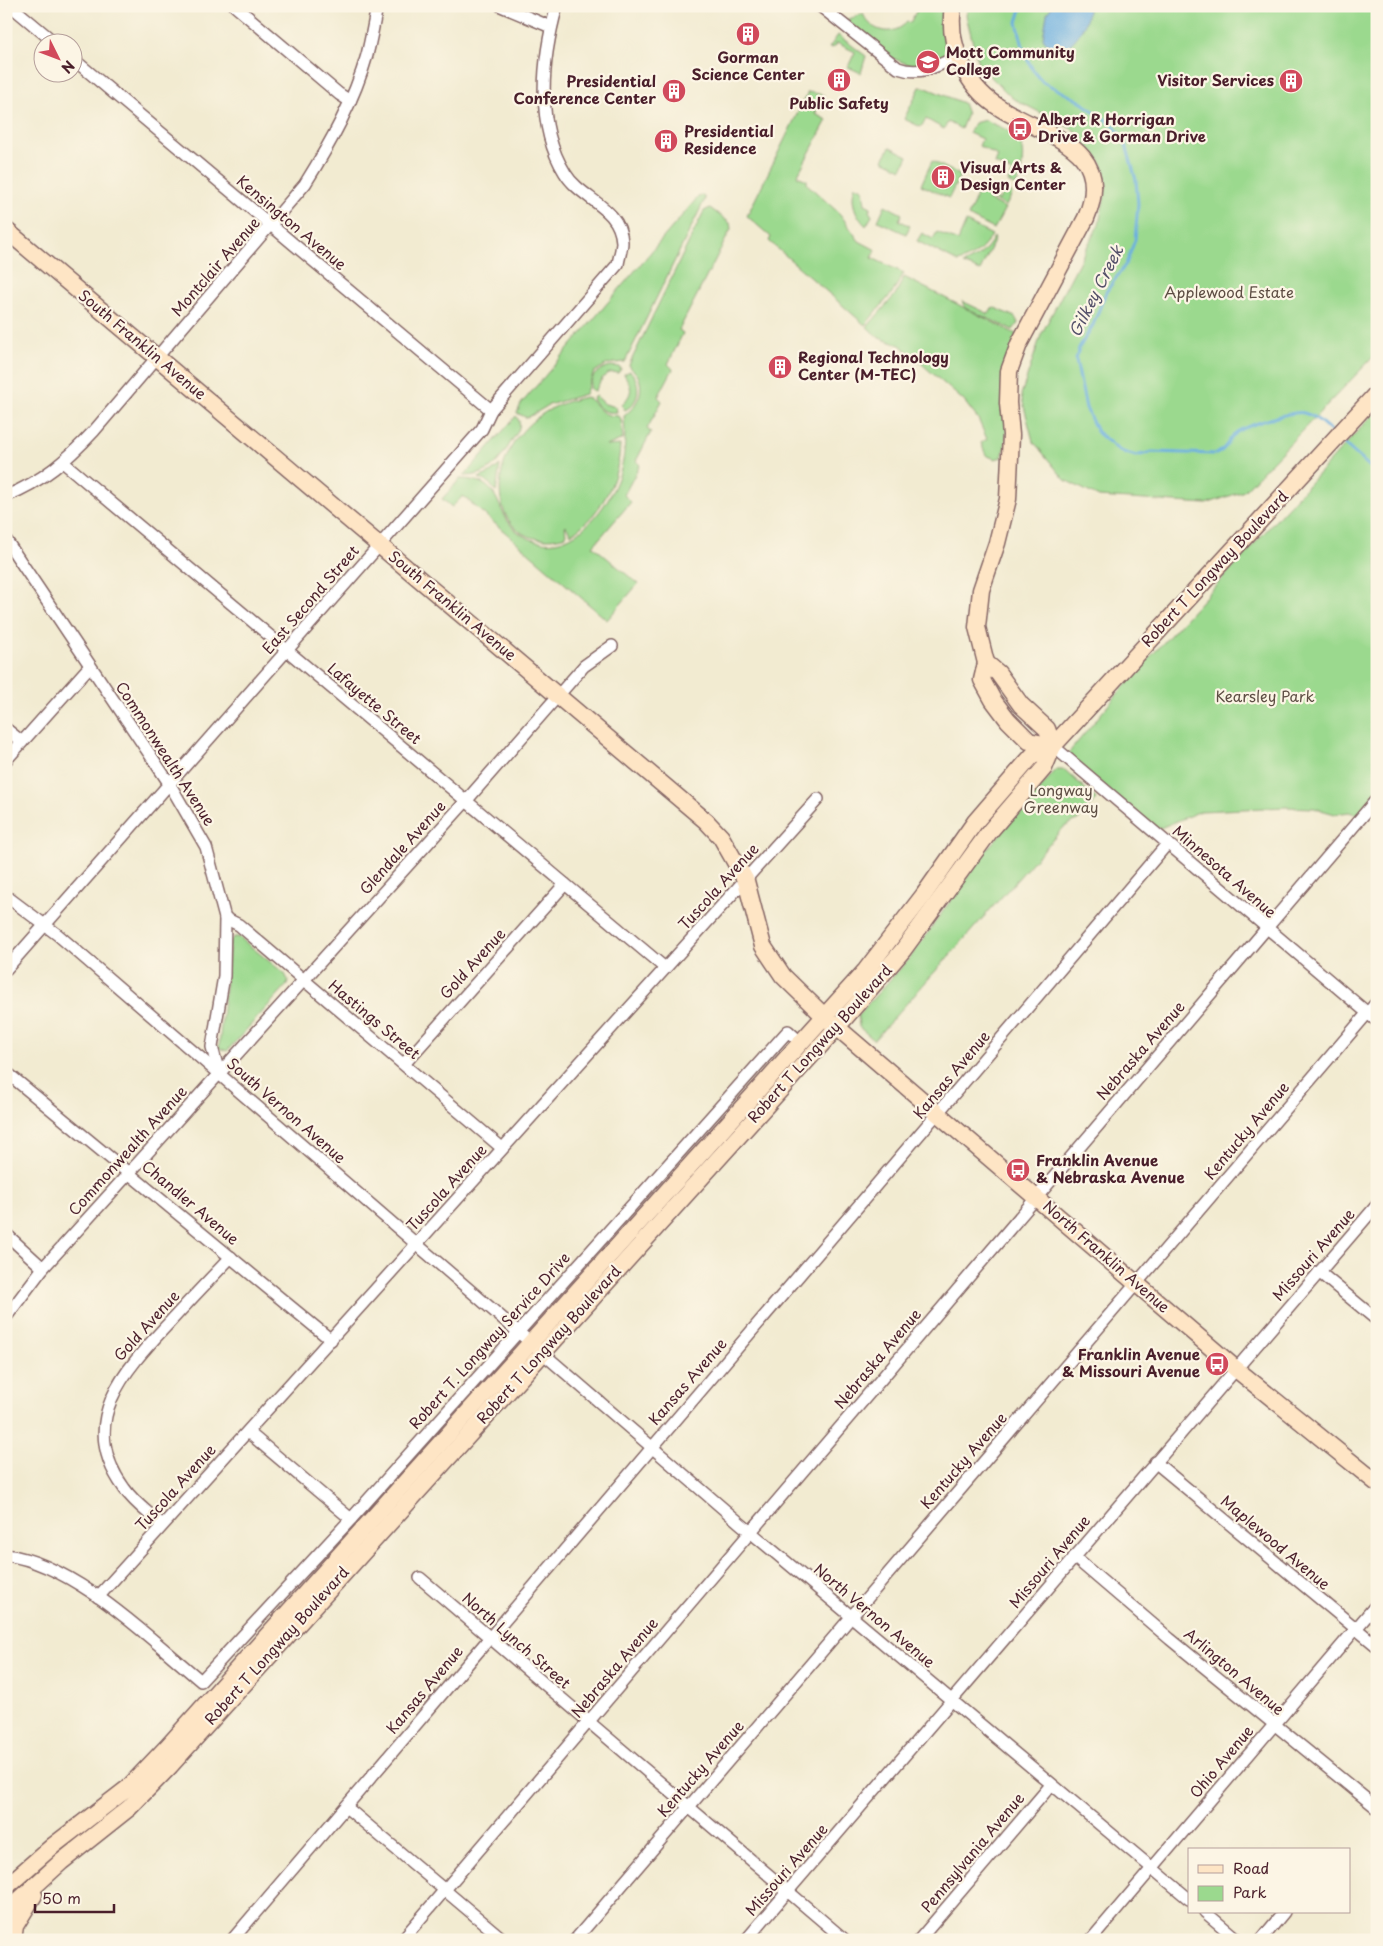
<svg xmlns="http://www.w3.org/2000/svg" width="1383" height="1946" viewBox="0 0 1383 1946" font-family="'Playpen Sans',sans-serif">
  <style>
    .green { fill: #9bd98e; stroke: #727c5c }
    .water { fill: #6aafe0; stroke: #5a6786 }
    .lines { fill: none; stroke-linecap: round; stroke-linejoin: round }
    .stream { stroke: #6aafe0; stroke-width: 3 }
    .street-casing { stroke: #856665; stroke-width: 14 }
    .secondary-casing { stroke: #856665; stroke-width: 19 }
    .street { stroke: #fff; stroke-width: 11 }
    .secondary { stroke: #fee5c5; stroke-width: 16 }
    .labels { text-anchor: middle; stroke-width: 4.5; stroke-linejoin: round; paint-order: stroke }
    .poi-label { font-size: 15px; font-weight: bold; fill: #4a1f2b; stroke: #fcf5e5; text-anchor: start }
    .street-label { font-size: 15px; fill: #4a1f2b; stroke: #fcf5e5 }
    .park-label { font-size: 15px; fill: #5e4e44; stroke: #fcf5e5 }
    .water-label { font-size: 16px; font-style: italic; fill: #55516a; stroke: #fcf5e5 }
  </style>
  <rect width="100%" height="100%" fill="#fcf5e5"/>
  <filter id="ink" filterUnits="userSpaceOnUse"><feTurbulence type="fractalNoise" baseFrequency=".02" numOctaves="2"/><feDisplacementMap in="SourceGraphic" scale="10" xChannelSelector="R" yChannelSelector="G"/><feConvolveMatrix kernelMatrix="1 2 1 2 8 2 1 2 1" color-interpolation-filters="sRGB"/></filter>
  <filter id="wash" filterUnits="userSpaceOnUse"><feTurbulence type="fractalNoise" baseFrequency=".0096" numOctaves="4" result="noise"/><feDisplacementMap in="SourceGraphic" scale="20" xChannelSelector="R" yChannelSelector="G"/><feGaussianBlur stdDeviation="1.12" result="paint"/><feColorMatrix in="noise" values="0 0 0 0 0 0 0 0 0 0 0 0 0 0 0 0 0 1.4 0 .05"/><feComposite in="paint" operator="in"/></filter>
  <g filter="url(#wash)">
    <rect width="100%" height="100%" fill="#f2ebd1"/>
    <g class="green">
      <path d="M919 6H944L947 50 944 56 915 67 892 58 846 20 863 14C872 33 893 37 907 22L910 23Z"/>
      <polygon points="969,6 1377,6 1377,353 1244,491 1206,504 1099,497 1065,480 1033,441 1021,395 1041,335 1099,224 1107,184 1102,164 1074,130 1012,98 978,64 966,15"/>
      <polygon points="838,35 866,56 861,73 848,67 855,52 837,43 835,47 829,48"/>
      <polygon points="920,87 924,87 963,103 967,114 961,129 948,122 944,129 926,119 921,127 904,119"/>
      <polygon points="808,92 824,95 815,114 827,120 797,176 807,180 807,184 840,214 859,241 876,250 872,258 904,273 892,293 865,325 769,241 771,237 747,216"/>
      <path d="M985 120C994 125 1005 128 1014 134 1028 144 1022 174 1016 186L1008 182 1012 172 995 164 998 156 979 146 982 139 969 133 974 123Z"/>
      <polygon points="890,147 908,156 902,169 883,160"/>
      <polygon points="932,161 960,175 949,198 921,185"/>
      <path d="M855 186 863 189 865 204 871 207 869 211 872 216 866 226C855 215 850 201 855 186Z"/>
      <polygon points="1004,190 1012,194 1006,206 992,199 993,197 999,200"/>
      <polygon points="979,191 990,196 989,200 1005,208 994,229 968,216"/>
      <polygon points="703,195 705,199 625,362 607,364 594,372 585,394 549,405 527,418 517,413 521,404 698,197"/>
      <polygon points="885,205 902,214 899,220 910,226 906,234 878,221"/>
      <path d="M710 208 730 223 731 229 679 330 683 333 668 364 673 369 658 397 662 401 647 429 651 432 636 461 640 465 624 495 631 502 593 546 638 584 607 620 463 496 452 507 442 499 460 479C509 479 490 519 526 537 570 560 611 507 621 469 626 451 625 434 624 416 637 406 646 390 637 374 634 371 631 369 629 365L704 211Z"/>
      <path d="M966 222 992 235C983 250 975 256 958 262L917 241 922 233 933 239 937 232 958 241Z"/>
      <path d="M994 237 995 239 980 271 963 264C978 257 986 252 994 237Z"/>
      <polygon points="904,277 1016,334 1005,448 1002,457 995,459 986,455 981,443 987,439 978,419 964,401 900,345 879,338 867,327 895,295"/>
      <polygon points="962,301 989,314 993,307 1015,317 1018,323 1013,330 965,308"/>
      <path d="M611 366 620 367 621 369 618 373C604 370 601 381 595 391L590 389C590 376 599 368 611 366Z"/>
      <path d="M630 371C642 382 640 403 625 410L622 405C633 392 633 389 624 374Z"/>
      <path d="M596 396 605 404 616 407 617 412C606 414 596 409 593 398Z"/>
      <path d="M586 397C600 405 597 416 619 416L621 419 623 439 606 446 620 445C619 480 601 515 571 534L565 525 566 536C476 562 474 417 586 397Z"/>
      <polygon points="1377,410 1377,799 1362,816 1349,812 1335,814 1314,808 1285,807 1201,811 1153,831 1066,756 1130,679"/>
      <path d="M516 416 519 421C521 430 515 435 511 442 499 462 489 476 464 476Z"/>
      <polygon points="500,465 496,492 489,483 479,478 490,473"/>
      <polygon points="1056,770 1065,770 1096,799 1079,819 1064,827 874,1040 859,1027 858,1015 909,959 988,848"/>
      <polygon points="234,937 239,937 285,974 288,980 287,985 227,1051 219,1048 220,1037 230,941"/>
    </g>
    <path class="water" d="M1052 6H1088C1089 24 1075 45 1058 52L1052 50 1043 38 1047 14Z"/>
    <g class="lines">
      <g class="stream">
        <path d="M1022 6 1017 22 1025 55 1033 70 1043 82 1078 100 1113 125 1125 141 1136 180 1138 204 1135 240 1126 264 1106 292 1093 325 1079 348 1076 360 1086 408 1097 432 1120 451 1136 456 1152 452 1216 454C1227 450 1228 439 1237 432 1246 426 1293 410 1304 413 1316 416 1324 425 1333 433"/>
        <polyline points="1341,441 1377,473"/>
      </g>
    </g>
  </g>
  <g filter="url(#ink)">
    <g class="lines">
      <g class="street-casing">
        <g id="street">
          <polyline points="11,6 54,42"/>
          <polyline points="235,6 339,94 350,101"/>
          <polyline points="501,6 551,27"/>
          <path d="M820 6 898 68C920 76 938 66 958 56"/>
          <polyline points="72,58 491,410"/>
          <polyline points="64,463 665,968"/>
          <path d="M6 496C43 481 67 460 94 431L305 184C330 144 354 101 367 55 371 39 374 23 377 6"/>
          <polyline points="6,540 169,783 206,847 225,918 224,976 212,1047 219,1073"/>
          <polyline points="6,729 22,742"/>
          <polyline points="1053,746 1377,1021"/>
          <polyline points="6,760 90,666"/>
          <polyline points="6,896 58,935 741,1524 1189,1899"/>
          <polyline points="225,918 239,925 502,1148"/>
          <path d="M6 969 482 429 491 410 618 264C619 257 622 249 622 242 620 206 581 200 565 173 535 125 542 59 557 6"/>
          <polyline points="404,1064 565,884"/>
          <polyline points="6,1072 331,1340"/>
          <polyline points="6,1234 43,1268"/>
          <polyline points="1319,1272 1377,1320"/>
          <polyline points="6,1317 43,1268 466,801 584,666 612,646"/>
          <polyline points="248,1432 351,1519"/>
          <polyline points="1155,1462 1377,1646"/>
          <path d="M162 1525C149 1513 134 1503 124 1488 76 1422 124 1371 169 1323 189 1301 210 1279 231 1257"/>
          <path d="M6 1555C75 1564 149 1638 201 1681L351 1519 788 1031 801 1043"/>
          <polyline points="1074,1557 1170,1639 1377,1808"/>
          <polyline points="420,1578 845,1940"/>
          <polyline points="98,1597 818,799"/>
          <polyline points="346,1807 504,1940"/>
          <polyline points="1205,1912 1238,1940"/>
          <polyline points="232,1940 1168,843"/>
          <polyline points="402,1940 1377,799"/>
          <polyline points="575,1940 1377,1002"/>
          <polyline points="746,1940 1377,1205"/>
          <polyline points="919,1940 1051,1785"/>
          <polyline points="1091,1940 1377,1604"/>
          <polyline points="1261,1940 1284,1912"/>
        </g>
      </g>
      <g class="secondary-casing">
        <g id="secondary">
          <path d="M953 6C947 44 965 85 997 106 1041 136 1117 144 1086 218L1019 344 1009 371 1008 403 1011 435 1008 499 997 543 981 590 977 627 986 663 982 680 993 700 1008 720 1029 741 1053 746"/>
          <polyline points="6,230 706,821 721,837 746,881 763,946 783,976 825,1017 1236,1369 1377,1483"/>
          <polyline points="986,663 998,673 1021,705 1047,729 1053,746"/>
          <polyline points="6,1887 54,1845 128,1788 167,1747 866,970 923,896 975,822 1025,764 1033,755 1053,746"/>
          <polyline points="6,1912 61,1862 129,1808 170,1766 838,1026 903,950 990,831 1044,768 1053,746 1377,393"/>
          <polyline points="13,1940 15,1926 34,1895"/>
        </g>
      </g>
      <use href="#street" class="street"/>
      <use href="#secondary" class="secondary"/>
    </g>
  </g>
  <defs>
    <g id="building-disc" transform="scale(1.25)"><circle r="9.5" fill="#d1495b" stroke="#fcf5e5"/><path d="M-4-6H4V6H1V3H-1V6H-4ZM-2.5-4.3h1.7v1.8h-1.7ZM.8-4.3h1.7v1.8H.8ZM-2.5-1h1.7V.8h-1.7ZM.8-1h1.7V.8H.8Z" fill="#fff"/></g>
    <g id="university-disc" transform="scale(1.25)"><circle r="9.5" fill="#d1495b" stroke="#fcf5e5"/><path d="M0-5L7-2L0 1L-7-2ZM-4 1L0 2.5L4 1V4Q0 6-4 4Z" fill="#fff"/></g>
    <g id="bus-disc" transform="scale(1.25)"><circle r="9.5" fill="#d1495b" stroke="#fcf5e5"/><path d="M-5-6H5V4H4V6H2V4H-2V6H-4V4H-5ZM-3.5-4V0h7V-4ZM-3.5 1.2v1.5H-2V1.2ZM2 1.2v1.5H3.5V1.2Z" fill="#fff"/></g>
  </defs>
  <g fill-rule="evenodd">
    <use href="#building-disc" x="748" y="34"/>
    <use href="#university-disc" x="928" y="62"/>
    <use href="#building-disc" x="839" y="80"/>
    <use href="#building-disc" x="1291" y="81"/>
    <use href="#building-disc" x="674" y="91"/>
    <use href="#bus-disc" x="1020" y="129"/>
    <use href="#building-disc" x="666" y="141"/>
    <use href="#building-disc" x="943" y="177"/>
    <use href="#building-disc" x="780" y="367"/>
    <use href="#bus-disc" x="1018" y="1170"/>
    <use href="#bus-disc" x="1217" y="1364"/>
  </g>
  <g class="labels">
    <g class="poi-label">
      <text x="946" y="58">Mott Community<tspan x="946" dy="17">College</tspan></text>
      <text x="748" y="63" text-anchor="middle">Gorman<tspan x="748" dy="17">Science Center</tspan></text>
      <text x="1274" y="86" text-anchor="end">Visitor Services</text>
      <text x="656" y="87" text-anchor="end">Presidential<tspan x="656" dy="17">Conference Center</tspan></text>
      <text x="839" y="109" text-anchor="middle">Public Safety</text>
      <text x="1038" y="125">Albert R Horrigan<tspan x="1038" dy="17">Drive &amp; Gorman Drive</tspan></text>
      <text x="684" y="137">Presidential<tspan x="684" dy="17">Residence</tspan></text>
      <text x="960" y="173">Visual Arts &amp;<tspan x="960" dy="17">Design Center</tspan></text>
      <text x="798" y="363">Regional Technology<tspan x="798" dy="17">Center (M-TEC)</tspan></text>
      <text x="1036" y="1166">Franklin Avenue<tspan x="1036" dy="17">&amp; Nebraska Avenue</tspan></text>
      <text x="1200" y="1360" text-anchor="end">Franklin Avenue<tspan x="1200" dy="17">&amp; Missouri Avenue</tspan></text>
    </g>
    <g class="street-label">
      <text transform="translate(291 223) rotate(40)" y="5">Kensington Avenue</text>
      <text transform="translate(216 267) rotate(-49)" y="5">Montclair Avenue</text>
      <text transform="translate(142 345) rotate(40)" y="5">South Franklin Avenue</text>
      <text transform="translate(1215 569) rotate(-47)" y="5">Robert T Longway Boulevard</text>
      <text transform="translate(311 600) rotate(-49)" y="5">East Second Street</text>
      <text transform="translate(452 606) rotate(40)" y="5">South Franklin Avenue</text>
      <text transform="translate(374 704) rotate(40)" y="5">Lafayette Street</text>
      <text transform="translate(165 754) rotate(57)" y="5">Commonwealth Avenue</text>
      <text transform="translate(403 848) rotate(-48)" y="5">Glendale Avenue</text>
      <text transform="translate(1224 872) rotate(41)" y="5">Minnesota Avenue</text>
      <text transform="translate(719 887) rotate(-48)" y="5">Tuscola Avenue</text>
      <text transform="translate(473 964) rotate(-48)" y="5">Gold Avenue</text>
      <text transform="translate(374 1020) rotate(40)" y="5">Hastings Street</text>
      <text transform="translate(820 1044) rotate(-48)" y="5">Robert T Longway Boulevard</text>
      <text transform="translate(1141 1051) rotate(-49)" y="5">Nebraska Avenue</text>
      <text transform="translate(952 1075) rotate(-50)" y="5">Kansas Avenue</text>
      <text transform="translate(286 1111) rotate(41)" y="5">South Vernon Avenue</text>
      <text transform="translate(1247 1131) rotate(-50)" y="5">Kentucky Avenue</text>
      <text transform="translate(128 1151) rotate(-48)" y="5">Commonwealth Avenue</text>
      <text transform="translate(447 1188) rotate(-48)" y="5">Tuscola Avenue</text>
      <text transform="translate(190 1203) rotate(40)" y="5">Chandler Avenue</text>
      <text transform="translate(1314 1255) rotate(-49)" y="5">Missouri Avenue</text>
      <text transform="translate(1106 1257) rotate(41)" y="5">North Franklin Avenue</text>
      <text transform="translate(147 1326) rotate(-48)" y="5">Gold Avenue</text>
      <text transform="translate(490 1341) rotate(-48)" y="5">Robert T. Longway Service Drive</text>
      <text transform="translate(549 1345) rotate(-48)" y="5">Robert T Longway Boulevard</text>
      <text transform="translate(878 1359) rotate(-50)" y="5">Nebraska Avenue</text>
      <text transform="translate(688 1382) rotate(-49)" y="5">Kansas Avenue</text>
      <text transform="translate(964 1461) rotate(-49)" y="5">Kentucky Avenue</text>
      <text transform="translate(176 1488) rotate(-48)" y="5">Tuscola Avenue</text>
      <text transform="translate(1275 1543) rotate(40)" y="5">Maplewood Avenue</text>
      <text transform="translate(1050 1562) rotate(-50)" y="5">Missouri Avenue</text>
      <text transform="translate(874 1616) rotate(40)" y="5">North Vernon Avenue</text>
      <text transform="translate(516 1641) rotate(41)" y="5">North Lynch Street</text>
      <text transform="translate(277 1646) rotate(-48)" y="5">Robert T Longway Boulevard</text>
      <text transform="translate(615 1668) rotate(-50)" y="5">Nebraska Avenue</text>
      <text transform="translate(1234 1672) rotate(40)" y="5">Arlington Avenue</text>
      <text transform="translate(425 1690) rotate(-50)" y="5">Kansas Avenue</text>
      <text transform="translate(1222 1762) rotate(-50)" y="5">Ohio Avenue</text>
      <text transform="translate(701 1769) rotate(-49)" y="5">Kentucky Avenue</text>
      <text transform="translate(973 1853) rotate(-50)" y="5">Pennsylvania Avenue</text>
      <text transform="translate(787 1870) rotate(-49)" y="5">Missouri Avenue</text>
    </g>
    <g class="park-label">
      <text x="1229" y="298">Applewood Estate</text>
      <text x="1265" y="702">Kearsley Park</text>
      <text x="1061" y="796">Longway<tspan x="1061" dy="17">Greenway</tspan></text>
    </g>
    <g class="water-label">
      <text transform="translate(1096 291) rotate(-63)" y="6">Gilkey Creek</text>
    </g>
  </g>
  <rect width="1383" height="1946" fill="none" stroke="#fcf5e5" stroke-width="25"/>
  <rect x="1188" y="1848" width="162" height="65" fill="#fcf5e5" stroke="#b59f9b"/>
  <rect x="1198" y="1865" width="25" height="8" fill="#fee5c5" stroke="#b59f9b"/>
  <text x="1233" y="1874" font-size="15" fill="#4a1f2b">Road</text>
  <rect x="1198" y="1886" width="25" height="15" fill="#9bd98e" stroke="#b59f9b"/>
  <text x="1233" y="1898" font-size="15" fill="#4a1f2b">Park</text>
  <g transform="translate(58 58) rotate(132)"><circle r="24" fill="#fcf5e5" stroke="#b59f9b"/>
  <path d="M0-4L9 19L0 12L-9 19Z" fill="#d1495b"/>
  <text y="-8" font-size="14" font-weight="bold" text-anchor="middle" fill="#4a1f2b">N</text>
  </g>
  <path d="M35 1904v8h79v-8" fill="none" stroke="#4a1f2b" stroke-width="2.5"/>
  <text x="42" y="1904" font-size="15" fill="#4a1f2b" stroke="#fcf5e5" stroke-width="4" paint-order="stroke">50 m</text>
</svg>
